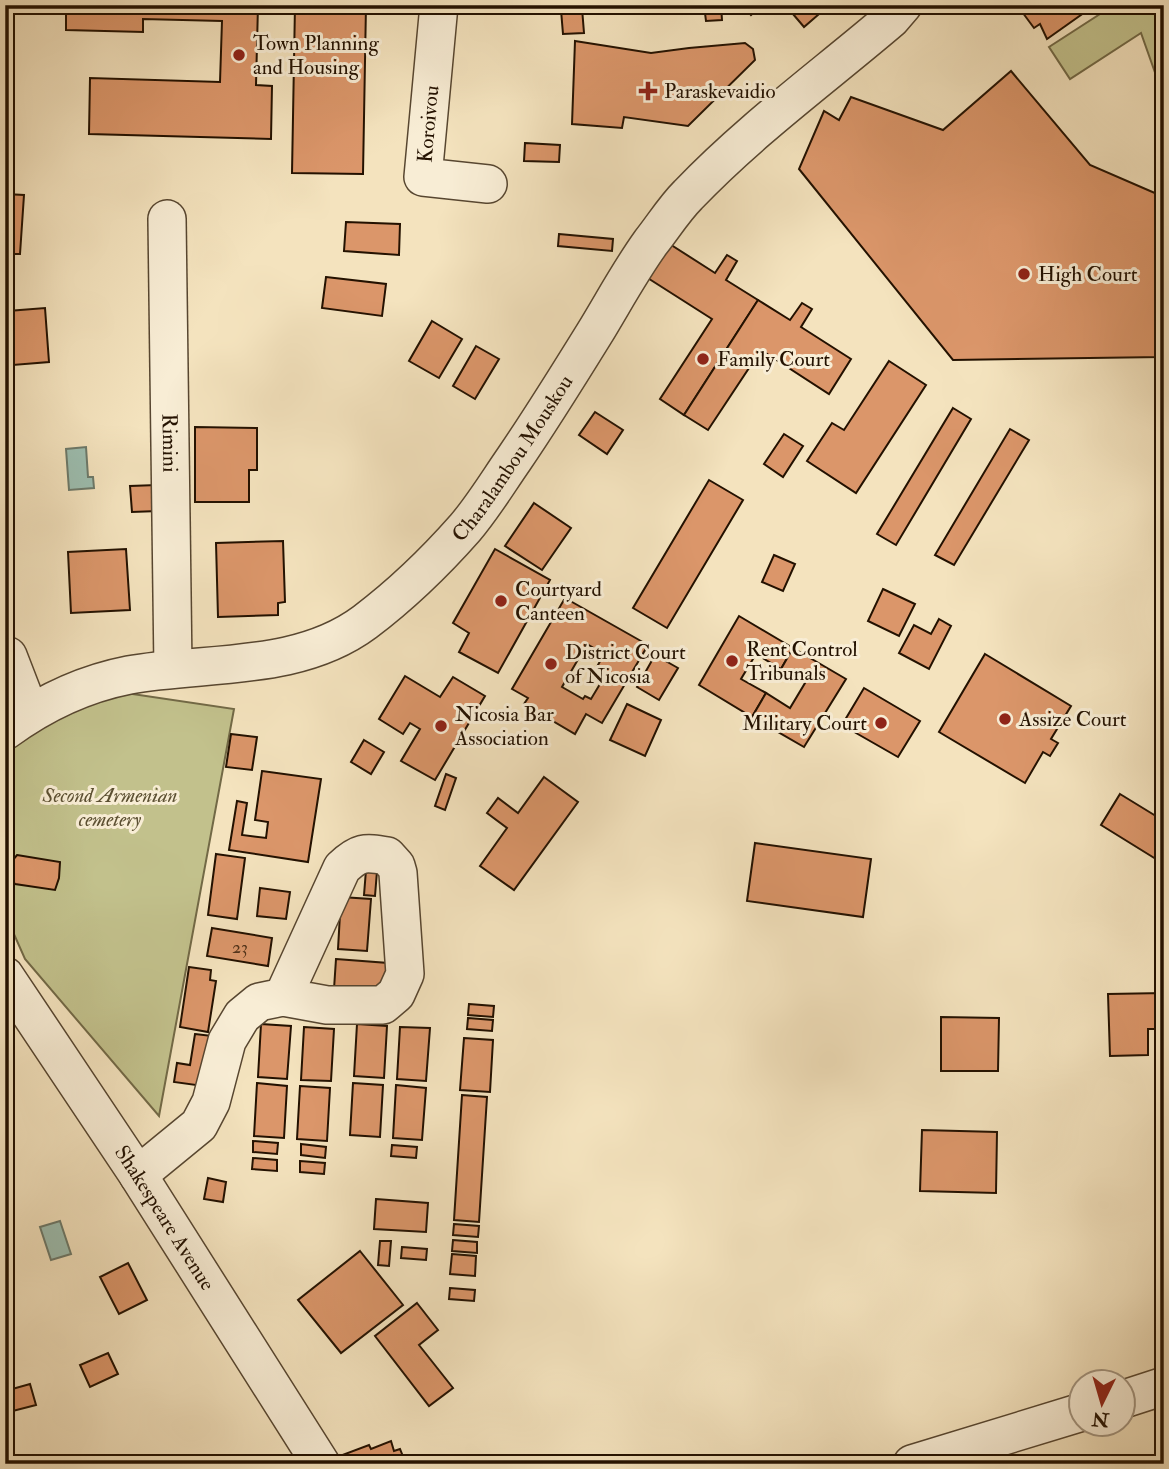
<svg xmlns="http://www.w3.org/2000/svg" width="1169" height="1469" viewBox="0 0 1169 1469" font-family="'IM FELL Double Pica',serif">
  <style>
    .green { fill: #c2c18c; stroke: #726946; stroke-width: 2 }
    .water { fill: #9cbeb0; stroke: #6c796a; stroke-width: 2 }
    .building { fill: #db966a; stroke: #231100; stroke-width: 2; fill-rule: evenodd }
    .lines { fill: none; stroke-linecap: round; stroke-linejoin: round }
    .minor-casing { stroke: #574630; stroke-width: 40 }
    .minor { stroke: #f8edd5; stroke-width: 37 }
    .poi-dot { fill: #8f2418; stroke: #f8edd5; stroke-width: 2.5 }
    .labels { text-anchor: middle; stroke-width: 6; stroke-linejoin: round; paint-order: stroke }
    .number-label { font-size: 18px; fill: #51321a }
    .poi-label { font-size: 21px; fill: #231100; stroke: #f8edd5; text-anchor: start }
    .street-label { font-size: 21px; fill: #231100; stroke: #f8edd5 }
    .park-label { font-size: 21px; font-style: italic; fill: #5b4f31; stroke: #f8edd5 }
  </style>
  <rect width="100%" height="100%" fill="#f4e3be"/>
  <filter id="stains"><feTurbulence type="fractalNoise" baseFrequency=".00286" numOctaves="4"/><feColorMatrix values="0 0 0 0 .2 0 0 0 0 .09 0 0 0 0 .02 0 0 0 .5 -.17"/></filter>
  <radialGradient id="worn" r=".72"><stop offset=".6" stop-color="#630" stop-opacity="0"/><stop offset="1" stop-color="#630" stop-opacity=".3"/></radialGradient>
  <g class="green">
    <polygon points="1114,5 1164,5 1164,98 1141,33 1070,79 1049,47"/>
    <polygon points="119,692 234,709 159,1116 25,959 5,914 5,752 12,742 57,710"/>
  </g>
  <g class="water">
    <polygon points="86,447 88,477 93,477 94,488 69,490 66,449"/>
    <polygon points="60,1221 71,1254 51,1260 40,1227"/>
  </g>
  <g class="building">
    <polygon points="66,5 258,5 256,85 272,86 271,139 89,134 90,78 220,82 222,21 143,19 143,32 66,30"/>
    <polygon points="295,5 366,5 363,174 292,173"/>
    <polygon points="704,5 721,5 722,20 706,21"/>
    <polygon points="743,5 762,5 751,15"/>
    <polygon points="789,5 823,5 826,8 804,27 787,7"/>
    <polygon points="1017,5 1095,5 1047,39 1040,24 1034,28"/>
    <polygon points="582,8 584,33 563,34 561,10"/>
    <polygon points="575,41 651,53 689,48 745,43 753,49 755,60 688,126 624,117 622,128 572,124"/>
    <polygon points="1011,71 1090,165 1164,197 1164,352 1162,357 953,360 799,169 824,111 839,120 851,97 943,130"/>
    <polygon points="525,143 560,145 559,162 524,161"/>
    <polygon points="5,194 24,195 20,254 5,254"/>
    <polygon points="346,222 400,224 399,255 344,251"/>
    <polygon points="559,234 613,239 612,251 558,246"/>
    <polygon points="665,241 715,273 727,255 737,261 726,280 758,300 684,415 660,399 712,319 643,275"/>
    <polygon points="326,277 386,284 382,316 322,308"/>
    <polygon points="758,300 790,320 802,303 812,309 801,327 851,359 829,394 761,350 708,430 684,415"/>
    <polygon points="45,308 49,362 13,365 8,311"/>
    <polygon points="432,321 462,339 439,378 409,361"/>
    <polygon points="476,346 499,359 475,399 453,386"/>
    <polygon points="889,361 926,385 856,493 807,461 832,423 844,430"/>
    <polygon points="953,408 971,419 896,545 877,534"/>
    <polygon points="595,412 623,430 607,454 579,435"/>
    <polygon points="195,427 257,428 257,470 249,470 249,502 195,502"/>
    <polygon points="1010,429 1029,440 954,565 935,555"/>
    <polygon points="784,434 803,446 783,477 764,464"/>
    <polygon points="709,480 743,500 667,628 633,608"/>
    <polygon points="157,485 158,511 132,512 130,486"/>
    <polygon points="534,503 571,528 542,570 505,546"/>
    <polygon points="283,541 285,602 278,603 278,615 218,617 216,543"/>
    <polygon points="126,549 130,610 71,613 68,552"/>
    <polygon points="495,549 550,580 498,673 459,652 469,633 453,623"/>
    <polygon points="774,555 795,564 783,591 762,582"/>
    <polygon points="883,589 915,604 899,636 868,621"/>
    <path d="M565 598 648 645 602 723 586 714 575 734 524 704 528 698 512 689ZM587 644 604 654 593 674 603 679 591 699 585 696 583 699 562 687Z"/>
    <polygon points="739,616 793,648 781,669 756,654 741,679 766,693 752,717 699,685"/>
    <polygon points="939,619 951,626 929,669 899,653 914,625 931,634"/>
    <polygon points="793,648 846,679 804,747 752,717 766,693 790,708 805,683 781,669"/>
    <polygon points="985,654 1071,706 1051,739 1058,743 1050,756 1043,752 1025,783 939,732"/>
    <polygon points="655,655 678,668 659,700 637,687"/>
    <polygon points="405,676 440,697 453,677 485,696 435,780 401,761 420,729 410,723 403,734 379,719"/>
    <polygon points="864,688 920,721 898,757 842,725"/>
    <polygon points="627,704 661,720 645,756 610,740"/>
    <polygon points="231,734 257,737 252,770 226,767"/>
    <polygon points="364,740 384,752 371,774 351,762"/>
    <polygon points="262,771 321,779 308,862 229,850 237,801 247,803 242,835 266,838 268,822 255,820"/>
    <polygon points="446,774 456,778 445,810 435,806"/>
    <polygon points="544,777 578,802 514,890 480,866 507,828 487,813 498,798 518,813"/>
    <polygon points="1120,794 1164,821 1164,864 1101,825"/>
    <polygon points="755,843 871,859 863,917 747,901"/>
    <polygon points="216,854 245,858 237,919 208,915"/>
    <polygon points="17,855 60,862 59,878 55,890 15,884 10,878 8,872 12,861"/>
    <polygon points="366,870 377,871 375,896 364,895"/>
    <polygon points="260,888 290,892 286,919 257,916"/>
    <polygon points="341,897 371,899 367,951 338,949"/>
    <polygon points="212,928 272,938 268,966 207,956"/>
    <polygon points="336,959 388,963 386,993 334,989"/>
    <polygon points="189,967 211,970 210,980 216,981 208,1032 180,1027"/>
    <polygon points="1164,993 1164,1029 1148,1029 1148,1055 1110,1056 1108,994"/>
    <polygon points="469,1004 494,1006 493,1017 468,1015"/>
    <polygon points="941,1017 999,1018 998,1071 941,1071"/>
    <polygon points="468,1018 493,1020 492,1031 467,1029"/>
    <polygon points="261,1024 291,1026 287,1079 258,1077"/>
    <polygon points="357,1024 387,1026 384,1078 354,1076"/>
    <polygon points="304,1027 334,1029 331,1081 301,1080"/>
    <polygon points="400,1027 430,1028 426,1081 397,1079"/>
    <polygon points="195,1034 221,1037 203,1086 174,1082 177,1063 190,1065"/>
    <polygon points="464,1038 493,1040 490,1092 460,1090"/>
    <polygon points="257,1083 287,1086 284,1138 254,1136"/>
    <polygon points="353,1083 383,1085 380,1137 350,1135"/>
    <polygon points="396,1085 426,1088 422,1140 393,1138"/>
    <polygon points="300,1086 330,1088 327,1141 297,1139"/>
    <polygon points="462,1095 487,1097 479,1222 454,1220"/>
    <polygon points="922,1130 997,1132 996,1193 920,1191"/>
    <polygon points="253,1141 278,1143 277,1154 253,1152"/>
    <polygon points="301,1144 326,1147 325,1158 301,1155"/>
    <polygon points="392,1145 417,1147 416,1158 391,1156"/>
    <polygon points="253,1158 277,1160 277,1171 252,1169"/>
    <polygon points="300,1161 325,1163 324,1174 300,1172"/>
    <polygon points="208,1178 226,1182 223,1202 204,1199"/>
    <polygon points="376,1199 428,1203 426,1232 374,1229"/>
    <polygon points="454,1224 479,1226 478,1237 453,1235"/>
    <polygon points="453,1240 477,1242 477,1253 452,1251"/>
    <polygon points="380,1241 391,1241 389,1266 378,1265"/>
    <polygon points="402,1247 427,1249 426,1260 401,1258"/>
    <polygon points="360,1251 403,1305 341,1353 298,1300"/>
    <polygon points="452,1254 476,1256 475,1276 450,1274"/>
    <polygon points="128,1263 147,1300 119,1314 100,1277"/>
    <polygon points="450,1288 475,1290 474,1301 449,1299"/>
    <polygon points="417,1303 438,1330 419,1345 453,1388 429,1406 375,1336"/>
    <polygon points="108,1353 118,1374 90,1387 80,1365"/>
    <polygon points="30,1384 36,1405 5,1413 5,1391"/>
    <polygon points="391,1441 394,1451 400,1449 406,1464 340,1464 337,1457 369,1445 371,1449"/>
  </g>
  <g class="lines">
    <g class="minor-casing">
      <g id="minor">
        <polyline points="439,5 423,177 488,184"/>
        <path id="s1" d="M167 219 173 669"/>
        <polyline points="8,656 30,713"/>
        <path id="s2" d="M5 731C43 703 83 684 129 675 207 661 298 672 365 622 402 594 435 562 465 528 483 507 498 482 514 459 542 418 568 376 594 334 613 303 630 271 651 242 663 227 674 209 688 195 750 130 823 77 891 19L903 5"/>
        <path id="s3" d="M5 976 138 1175 321 1464"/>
        <path d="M138 1175 199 1125 211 1102 227 1041 242 1016 259 1002 283 997 327 1005H383L396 994 405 974 398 873 396 866 387 856C364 852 359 852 342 868L283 997"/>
        <polyline points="1124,1399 1164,1386"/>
        <polyline points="912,1464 1082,1412"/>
      </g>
    </g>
    <use href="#minor" class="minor"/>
  </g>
  <g class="poi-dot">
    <circle cx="239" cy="55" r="7"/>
    <path d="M644.5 80.5h7v7h7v7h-7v7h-7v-7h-7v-7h7z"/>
    <circle cx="1024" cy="274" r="7"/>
    <circle cx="703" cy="359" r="7"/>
    <circle cx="501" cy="601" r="7"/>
    <circle cx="732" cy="661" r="7"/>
    <circle cx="551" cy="664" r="7"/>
    <circle cx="1005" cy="719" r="7"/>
    <circle cx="881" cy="723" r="7"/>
    <circle cx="441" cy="726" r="7"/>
  </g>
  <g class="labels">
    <g class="number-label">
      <text x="240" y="953">23</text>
    </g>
    <g class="poi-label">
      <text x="253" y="50">Town Planning<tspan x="253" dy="24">and Housing</tspan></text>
      <text x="664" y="98">Paraskevaidio</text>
      <text x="1038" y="281">High Court</text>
      <text x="717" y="366">Family Court</text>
      <text x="515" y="596">Courtyard<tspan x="515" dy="24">Canteen</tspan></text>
      <text x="746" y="656">Rent Control<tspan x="746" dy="24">Tribunals</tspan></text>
      <text x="565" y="659">District Court<tspan x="565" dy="24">of Nicosia</tspan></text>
      <text x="455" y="721">Nicosia Bar<tspan x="455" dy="24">Association</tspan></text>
      <text x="1019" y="726">Assize Court</text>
      <text x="867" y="730" text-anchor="end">Military Court</text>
    </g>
    <g class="street-label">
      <text transform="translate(428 124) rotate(-85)" y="7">Koroivou</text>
      <text dy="7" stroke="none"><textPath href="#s1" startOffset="224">Rimini</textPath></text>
      <text dy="7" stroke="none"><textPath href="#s2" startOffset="604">Charalambou Mouskou</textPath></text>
      <text dy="7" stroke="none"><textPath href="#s3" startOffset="290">Shakespeare Avenue</textPath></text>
    </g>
    <g class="park-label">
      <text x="110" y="802">Second Armenian<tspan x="110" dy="24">cemetery</tspan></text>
    </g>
  </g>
  <rect width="1169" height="1469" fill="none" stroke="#f4e3be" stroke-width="28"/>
  <rect x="7" y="7" width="1155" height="1455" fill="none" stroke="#231100" stroke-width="3.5"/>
  <rect x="14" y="14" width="1141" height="1441" fill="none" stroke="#231100" stroke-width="2"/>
  <g transform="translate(1102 1403) rotate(185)"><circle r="33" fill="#f8edd5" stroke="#a39580" stroke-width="2"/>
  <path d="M0-5L12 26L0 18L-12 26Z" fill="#8f2418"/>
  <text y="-10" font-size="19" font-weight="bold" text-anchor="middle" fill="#231100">N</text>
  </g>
  <rect width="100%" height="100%" filter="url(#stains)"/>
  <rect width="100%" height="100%" fill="url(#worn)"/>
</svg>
